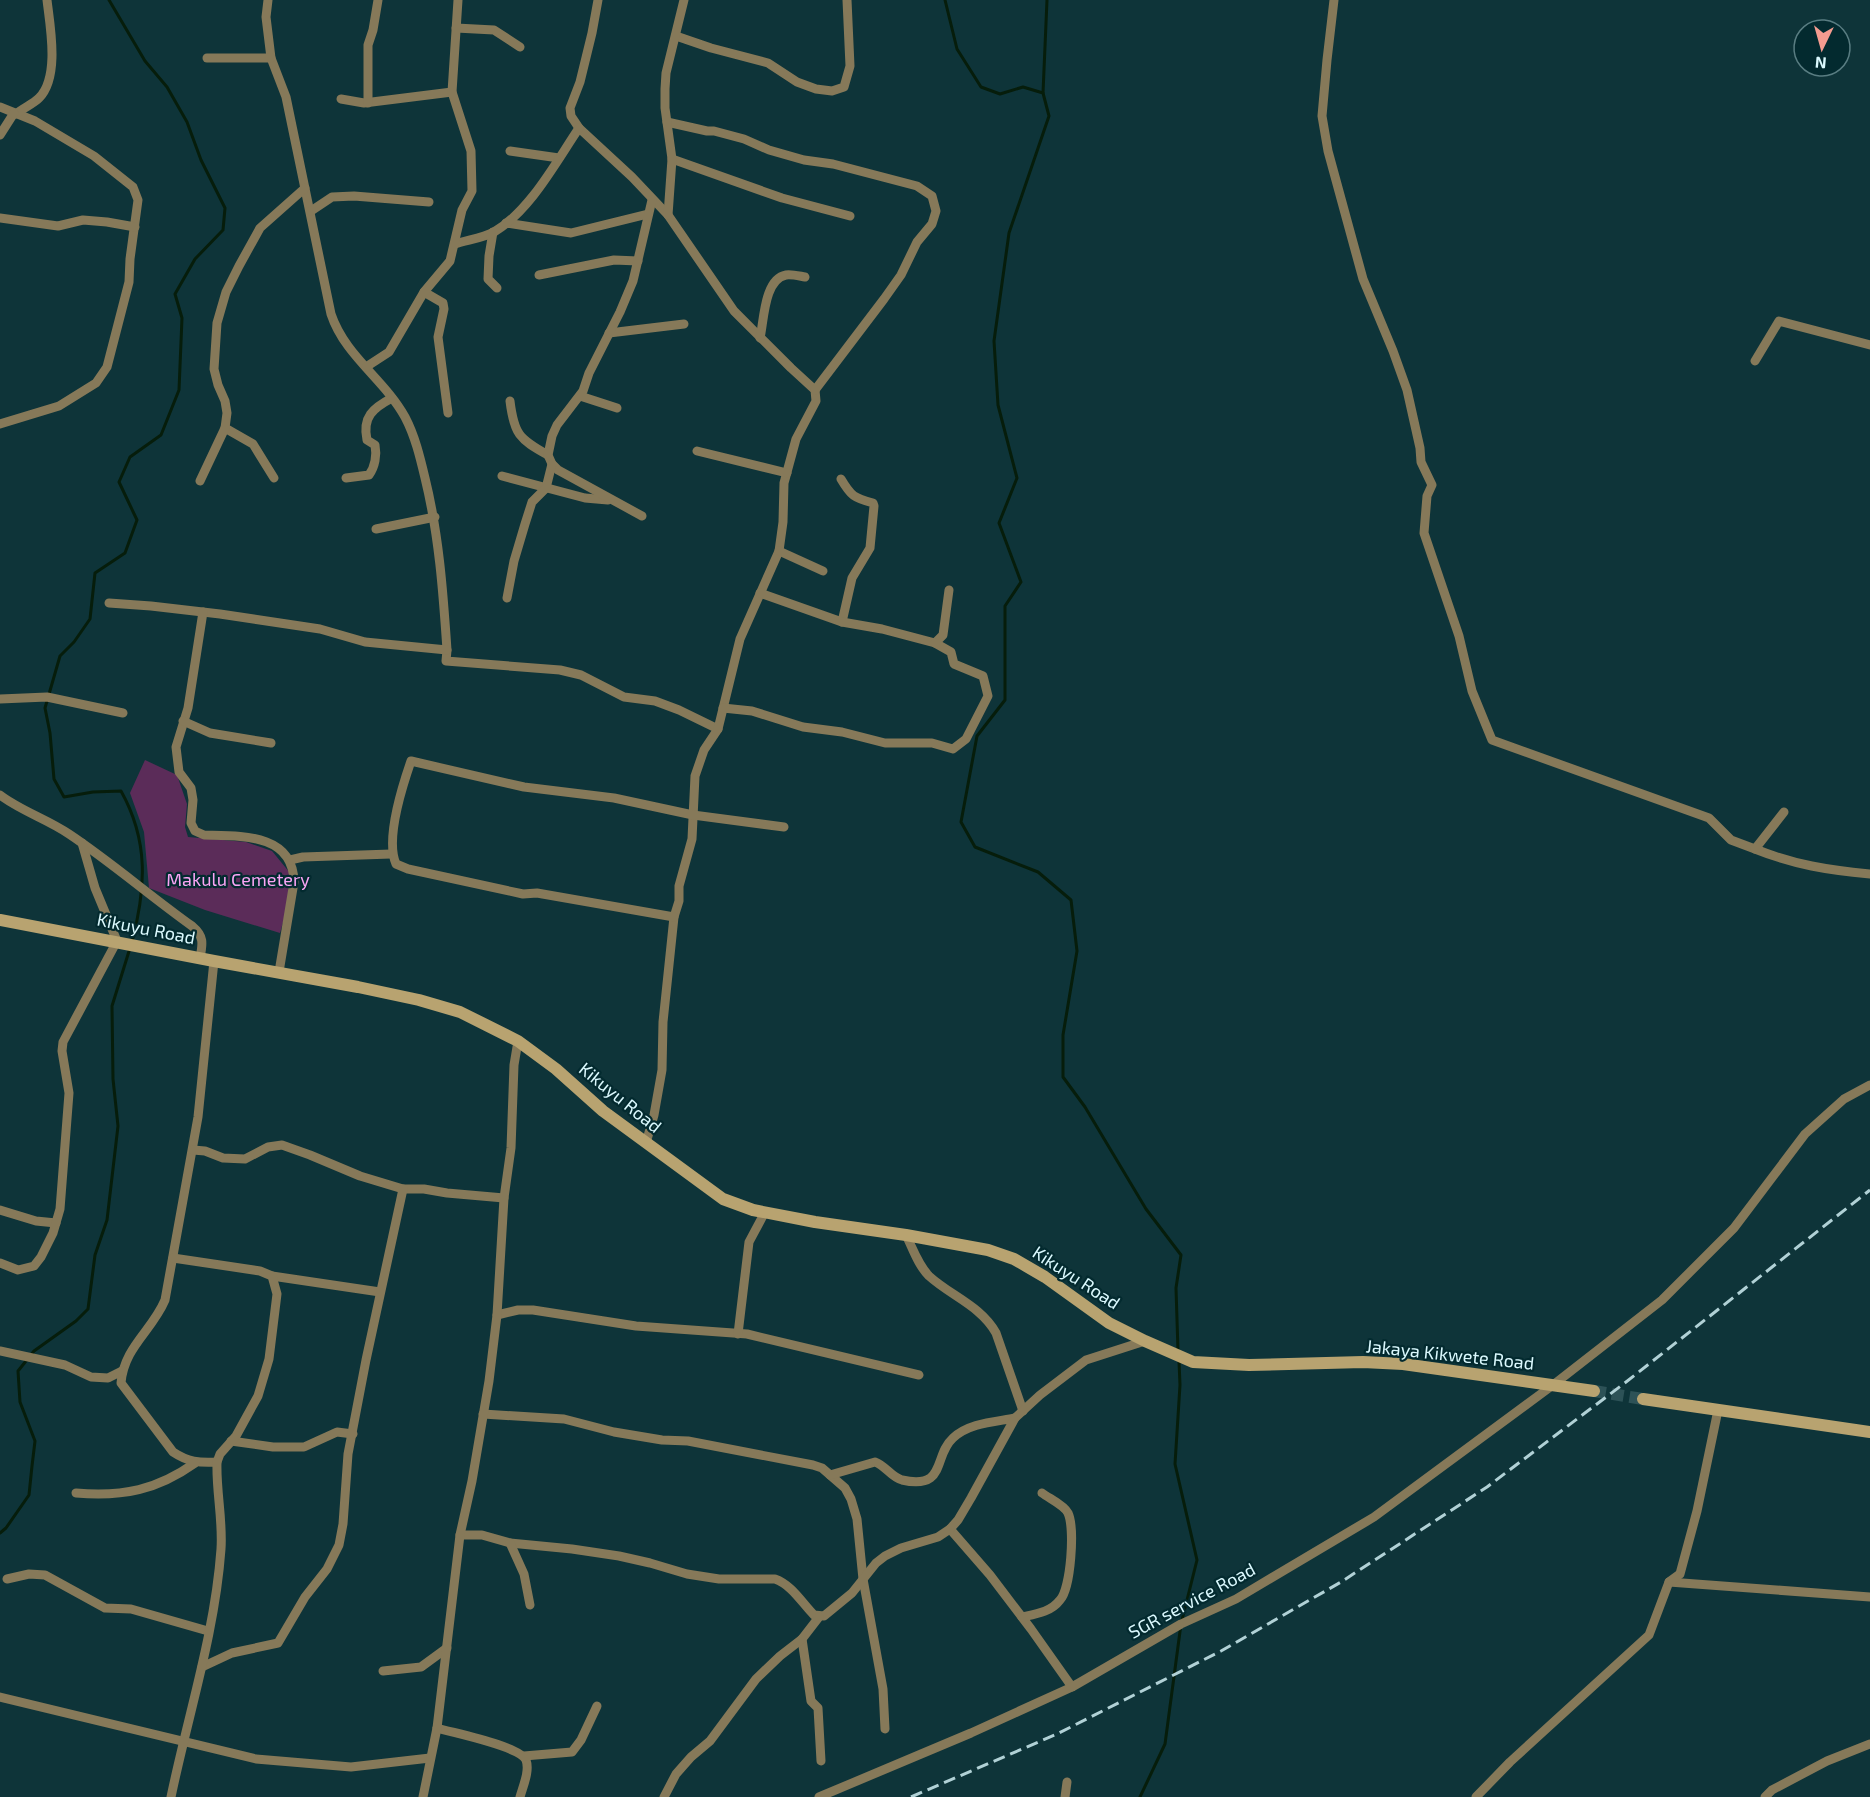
<svg xmlns="http://www.w3.org/2000/svg" width="1870" height="1797" viewBox="0 0 1870 1797" font-family="'Exo 2',sans-serif">
  <style>
    .green { fill: #5b2c59 }
    .lines { fill: none; stroke-linecap: round; stroke-linejoin: round }
    .stream { stroke: #061d0b; stroke-width: 3 }
    .secondary-tunnel { stroke: #2d5257; stroke-width: 12; stroke-dasharray: 12 6; stroke-linecap: butt }
    .street { stroke: #867959; stroke-width: 9 }
    .secondary { stroke: #b8a370; stroke-width: 12 }
    .rail { stroke: #b1d1d6; stroke-width: 3; stroke-dasharray: 12 6; stroke-linecap: butt }
    .labels { text-anchor: middle; stroke-width: 4.5; stroke-linejoin: round; paint-order: stroke }
    .park-label { font-size: 18px; fill: #faa5f5; stroke: #032a2f }
    .street-label { font-size: 18px; fill: #dbf9fe; stroke: #032a2f }
  </style>
  <rect width="100%" height="100%" fill="#0e3439"/>
  <polygon class="green" points="145,760 177,775 187,804 185,827 188,837 246,842 272,851 290,873 287,908 280,933 205,910 149,888 144,832 130,793"/>
  <g class="lines">
    <g class="stream">
      <path d="M109 0 145 61 167 87 187 122 201 160 225 208 223 230 195 259 175 294 182 318 179 390 161 435 130 457 119 482 137 520 125 553 95 573 90 619 74 642 60 656 45 708 50 733 54 779 64 797 93 792 121 791C149 841 146 888 132 942"/>
      <polyline points="945,0 957,49 981,87 1000,94 1023,87 1043,93 1049,116 1009,233 994,341 998,405 1017,478 999,523 1021,582 1005,606 1005,700 977,736 961,822 975,847 1038,872 1071,900 1077,951 1063,1035 1063,1077 1085,1107 1146,1209 1181,1255 1176,1288 1178,1351"/>
      <polyline points="1043,93 1047,0"/>
      <polyline points="0,1533 6,1528 29,1495 32,1466 35,1441 20,1402 18,1371 34,1351 76,1321 88,1309 95,1255 107,1220 118,1126 113,1079 112,1006 130,948"/>
      <polyline points="1140,1797 1165,1744 1181,1624 1197,1560 1175,1464 1180,1385 1179,1361"/>
    </g>
    <polyline class="secondary-tunnel" points="1594,1391 1643,1399"/>
    <g class="street">
      <path d="M268 0 266 17 271 58 286 97 331 314C345 356 384 379 405 417 415 436 420 457 425 478 439 535 443 591 447 650L446 661 560 670 581 675 624 697 655 701 679 710 718 729"/>
      <polyline points="598,0 592,33 580,82 570,108 571,116 579,128 632,177 668,215 734,311 791,368 815,390 816,401 796,439 784,483 783,522 779,551 740,639 718,729 704,750 695,776 692,839 679,886 679,901 674,917 663,1022 662,1070 654,1115 646,1143"/>
      <polyline points="1334,0 1327,60 1322,116 1328,151 1363,279 1393,351 1407,390 1420,448 1421,462 1432,485 1427,496 1424,533 1459,636 1472,691 1492,740 1709,818 1731,840 1755,849"/>
      <polyline points="456,28 494,30 520,47"/>
      <polyline points="676,36 711,48 768,63 797,82 816,89 832,91 844,87 850,66 847,0"/>
      <polyline points="207,58 271,58"/>
      <polyline points="341,99 364,103 452,92"/>
      <polyline points="368,103 368,45 373,30 378,0"/>
      <polyline points="0,107 35,121 94,156 133,187 138,200 130,259 129,282 107,367 96,383 59,406 0,424"/>
      <path d="M16 114C23 108 33 104 39 98 60 77 50 26 47 0"/>
      <polyline points="667,122 707,131 714,131 744,139 769,150 804,160 833,164 917,186 932,196 936,211 932,224 917,242 901,275 884,299 815,390"/>
      <polyline points="0,135 14,113"/>
      <polyline points="510,151 559,158"/>
      <polyline points="672,159 782,198 850,216"/>
      <polyline points="311,211 332,197 354,196 429,202"/>
      <polyline points="668,215 672,159 665,108 665,89 666,73 684,0"/>
      <polyline points="0,218 58,226 83,220 107,222 135,227"/>
      <polyline points="506,223 571,233 648,214"/>
      <polyline points="493,232 489,256 488,279 497,288"/>
      <path d="M455 244C467 240 483 238 494 232 530 211 556 162 579 128"/>
      <polyline points="539,275 614,260 638,261"/>
      <polyline points="424,292 443,303 444,309 438,337 448,413"/>
      <polyline points="609,333 684,324"/>
      <path d="M760 338C764 321 764 279 786 275 791 274 799 276 805 277"/>
      <polyline points="1755,361 1779,321 1870,345"/>
      <polyline points="366,367 389,352 424,292 450,261 462,210 472,191 471,151 452,92 458,0"/>
      <polyline points="580,396 617,408"/>
      <path d="M510 401C514 434 519 439 548 455"/>
      <polyline points="225,428 253,444 274,478"/>
      <polyline points="697,451 787,473"/>
      <polyline points="502,476 585,498 608,500"/>
      <path d="M346 478 369 475C375 467 377 455 375 445L367 440C362 417 373 408 392 398"/>
      <path d="M841 479C851 496 854 498 873 503L874 506 870 548 852 578 842 622"/>
      <polyline points="200,481 225,428 227,413 225,401 218,385 214,369 217,323 226,292 239,266 260,228 305,188"/>
      <polyline points="642,516 558,470 552,464 548,455 552,436 557,425 583,391 589,373 620,312 633,281 652,200"/>
      <polyline points="376,529 435,517"/>
      <polyline points="779,551 823,571"/>
      <polyline points="760,593 842,622 882,629 935,643 943,635 949,590"/>
      <polyline points="507,598 514,561 525,524 532,502 546,488 552,464"/>
      <polyline points="109,603 151,606 220,614 320,629 365,642 447,650"/>
      <path d="M203 612 188 708 176 747 179 772 191 788 193 800 191 823 195 831 204 835C241 836 293 833 294 882L279 972"/>
      <polyline points="0,699 47,697 123,713"/>
      <polyline points="723,708 752,711 803,727 842,732 885,743 932,743 953,749 966,739 988,696 983,676 954,664 951,652 935,643"/>
      <polyline points="183,721 210,733 271,743"/>
      <path d="M0 795C21 811 47 819 69 834 111 862 150 896 192 926 204 936 203 943 200 958"/>
      <path d="M1784 812 1755 849C1795 865 1828 870 1870 874"/>
      <polyline points="290,860 303,857 391,854"/>
      <path d="M674 917 537 893 523 894 408 869 396 864C385 839 402 787 411 761L524 787 614 798 693 815 784 827"/>
      <path d="M214 961 198 1117 165 1300C152 1331 124 1347 121 1383L173 1452C188 1462 199 1463 217 1462"/>
      <polyline points="193,1150 205,1151 223,1158 245,1159 268,1147 282,1145 310,1155 360,1176 403,1189 424,1189 447,1193 504,1198"/>
      <polyline points="0,1210 36,1221 56,1223"/>
      <path d="M906 1235C913 1249 918 1265 929 1276 951 1296 981 1306 996 1333L1023 1411"/>
      <polyline points="0,1263 18,1270 34,1266 41,1257 53,1233 60,1209 69,1093 62,1051 63,1042 117,941 95,888 82,843"/>
      <polyline points="272,1276 380,1292"/>
      <polyline points="497,1315 518,1310 533,1310 636,1326 747,1334 919,1375"/>
      <polyline points="738,1334 749,1242 765,1212"/>
      <polyline points="0,1351 65,1365 91,1377 108,1378 122,1371"/>
      <polyline points="483,1414 564,1419 614,1432 662,1440 688,1441 813,1465 822,1468 845,1488 851,1499 857,1519 863,1579 883,1689 885,1729"/>
      <polyline points="231,1441 273,1447 304,1447 337,1432 353,1434"/>
      <path d="M830 1475 875 1462C886 1466 891 1477 902 1480 947 1490 933 1456 953 1438 969 1423 994 1422 1015 1418"/>
      <path d="M76 1493C123 1497 157 1490 195 1463"/>
      <polyline points="950,1529 990,1575 1031,1629 1072,1687"/>
      <path d="M460 1535H482L510 1543 572 1549 619 1556 650 1563 687 1574 719 1579H775C792 1585 802 1603 814 1615L824 1616 852 1593 876 1563 885 1556 901 1548 938 1537 950 1529 958 1520 971 1498 1015 1418 1040 1395 1086 1360 1145 1341"/>
      <polyline points="510,1543 524,1574 530,1605"/>
      <polyline points="7,1579 29,1574 45,1575 105,1608 131,1609 208,1631"/>
      <polyline points="1669,1582 1870,1597"/>
      <path d="M1022 1617C1036 1614 1051 1612 1060 1600 1071 1588 1075 1528 1068 1513 1064 1505 1050 1499 1042 1493"/>
      <polyline points="802,1639 811,1701 818,1708 821,1761"/>
      <polyline points="202,1667 232,1653 278,1643 305,1597 327,1569 339,1545 343,1524 348,1454 366,1360 403,1189"/>
      <polyline points="383,1671 421,1667 447,1648"/>
      <polyline points="0,1697 256,1759 351,1767 430,1758"/>
      <path d="M437 1728C453 1733 520 1746 526 1760 530 1771 523 1786 520 1797"/>
      <polyline points="524,1756 572,1752 581,1740 597,1706"/>
      <path d="M171 1797C188 1715 215 1633 221 1549 223 1520 216 1491 217 1462L220 1454 236 1436 258 1396 269 1359 277 1294 272 1276 260 1271 173 1258"/>
      <polyline points="423,1797 437,1728 460,1535 472,1481 489,1381 497,1315 504,1198 511,1148 514,1065 518,1041"/>
      <polyline points="664,1797 676,1774 691,1757 710,1741 756,1679 780,1656 802,1639 819,1617"/>
      <polyline points="819,1797 971,1733 1072,1687 1181,1624 1236,1599 1374,1517 1553,1385 1662,1300 1734,1228 1805,1134 1844,1099 1870,1085"/>
      <polyline points="1065,1797 1067,1782"/>
      <polyline points="1476,1797 1510,1762 1649,1635 1669,1582 1680,1574 1697,1511 1718,1410"/>
      <polyline points="1765,1797 1772,1790 1827,1761 1870,1744"/>
    </g>
    <g class="secondary">
      <polyline points="0,920 214,961 358,987 419,1000 460,1012 518,1041 556,1069 603,1111 723,1199 753,1210 815,1222 906,1235 988,1250 1014,1259 1045,1277 1109,1323 1145,1341 1193,1362 1249,1365 1363,1362 1403,1364 1594,1391"/>
      <polyline points="1643,1399 1870,1432"/>
    </g>
    <polyline class="rail" points="911,1797 1057,1734 1221,1651 1341,1582 1487,1487 1626,1382 1870,1190"/>
  </g>
  <g class="labels">
    <g class="park-label">
      <text x="238" y="886">Makulu Cemetery</text>
    </g>
    <g class="street-label">
      <text transform="translate(146 929) rotate(11)" y="6">Kikuyu Road</text>
      <text transform="translate(620 1098) rotate(39)" y="6">Kikuyu Road</text>
      <text transform="translate(1076 1278) rotate(33)" y="6">Kikuyu Road</text>
      <text transform="translate(1450 1355) rotate(6)" y="6">Jakaya Kikwete Road</text>
      <text transform="translate(1192 1601) rotate(-28)" y="6">SGR service Road</text>
    </g>
  </g>
  <g transform="translate(1822 48) rotate(185)"><circle r="28" fill="#032a2f" stroke="#597d82" stroke-width="1.5"/>
  <path d="M0-4.5L10 22L0 15L-10 22Z" fill="#f59c90"/>
  <text y="-9" font-size="16" font-weight="bold" text-anchor="middle" fill="#dbf9fe">N</text>
  </g>
</svg>
